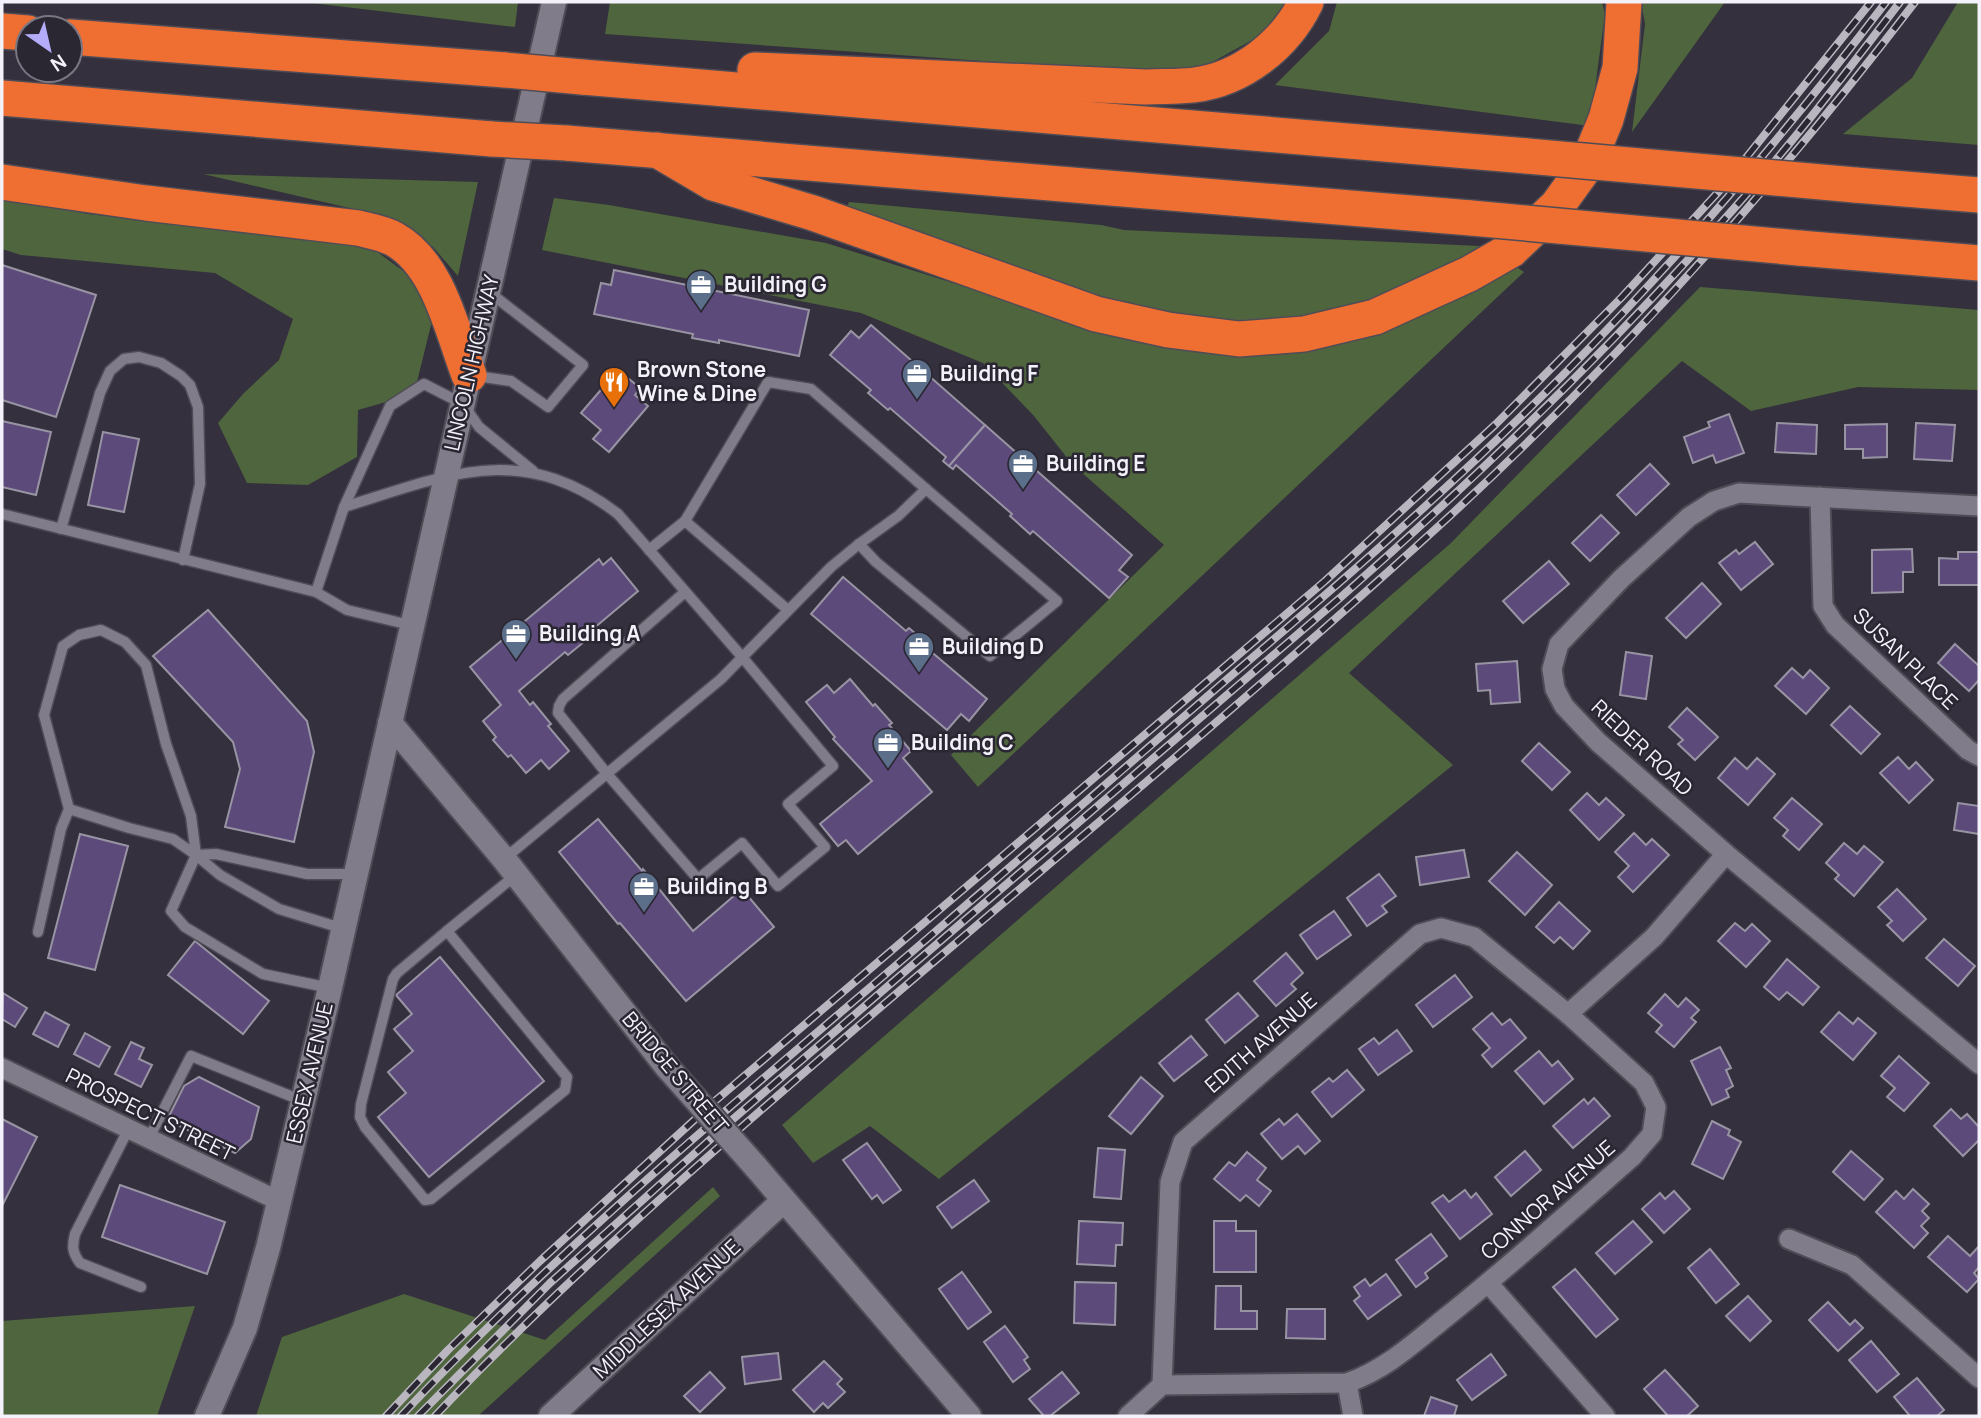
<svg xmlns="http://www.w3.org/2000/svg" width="1981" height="1418" viewBox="0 0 1981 1418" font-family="Manrope,sans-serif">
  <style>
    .green { fill: #4e653d }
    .building { fill: #5c4a7b; stroke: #9994a3; stroke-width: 2 }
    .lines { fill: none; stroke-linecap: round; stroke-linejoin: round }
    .service-casing { stroke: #504c56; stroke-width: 13 }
    .minor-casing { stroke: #504c56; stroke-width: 23 }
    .tertiary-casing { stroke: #504c56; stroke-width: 28 }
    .motorway-casing { stroke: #504c56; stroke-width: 38 }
    .service { stroke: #817c8a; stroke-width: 10 }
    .minor { stroke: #817c8a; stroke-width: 19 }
    .tertiary { stroke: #817c8a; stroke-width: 24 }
    .motorway { stroke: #ef6e32; stroke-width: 35 }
    .rail-casing { stroke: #b9b6c0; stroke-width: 8 }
    .rail { stroke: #2a2632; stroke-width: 5; stroke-dasharray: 16; stroke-linecap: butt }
    .tertiary-bridge-casing { stroke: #504c56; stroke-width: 28; stroke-linecap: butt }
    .motorway-bridge-casing { stroke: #504c56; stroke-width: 38; stroke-linecap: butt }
    .tertiary-bridge { stroke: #817c8a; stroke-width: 24 }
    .motorway-bridge { stroke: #ef6e32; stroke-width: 35 }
    .labels { text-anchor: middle; stroke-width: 5; stroke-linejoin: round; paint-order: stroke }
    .poi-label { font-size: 21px; font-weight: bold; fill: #f3f1f9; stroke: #2a2632; text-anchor: start }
    .street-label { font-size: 21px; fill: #f3f1f9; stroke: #2a2632 }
  </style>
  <rect width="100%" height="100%" fill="#34303d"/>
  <g class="green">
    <polygon points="303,2 518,2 515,27"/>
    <polygon points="610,2 1287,2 1272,29 1180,80 1025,64 605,34"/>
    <polygon points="1337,2 1602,2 1605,14 1590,126 1275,85 1329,31"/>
    <polygon points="1641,2 1725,2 1632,132 1645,24"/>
    <polygon points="1958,2 1979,2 1979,145 1843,134 1912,78"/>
    <polygon points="203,174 478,182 458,276 433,247 392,218"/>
    <polygon points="2,196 88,214 368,245 418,282 432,321 414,394 358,410 357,457 308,485 247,483 218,423 243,394 279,360 293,319 215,273 21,255 2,249"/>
    <polygon points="554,198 609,205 826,243 1128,338 1286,351 1415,319 1512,264 1524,272 978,787 951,755 1164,545 1072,464 1034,416 983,363 861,313 542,250"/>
    <polygon points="849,202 1101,225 1124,230 1480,246 1420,282 1333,315 1243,326 1142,313 846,210"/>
    <polygon points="1700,287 1979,310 1979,390 1858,387 1751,411 1682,361 1349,673 1453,765 939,1179 870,1126 813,1163 782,1125 1451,543"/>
    <polygon points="713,1187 720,1196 478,1416 256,1416 282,1337 404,1294 545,1340"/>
    <polygon points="195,1306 157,1416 2,1416 2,1321"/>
  </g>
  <g class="building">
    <polygon points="2,265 96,295 56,417 2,400"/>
    <polygon points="614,270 809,310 799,356 719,340 719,343 692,338 693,334 594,314 601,283 611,285"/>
    <polygon points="871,325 985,425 949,466 943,461 946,457 890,408 888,410 868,393 871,390 830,355 851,331 859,338"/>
    <polygon points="618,370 640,388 635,395 648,406 609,452 593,439 601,430 581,413"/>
    <polygon points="1729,414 1744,453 1716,463 1713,455 1693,463 1684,437 1710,427 1708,422"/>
    <polygon points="2,421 51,432 36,495 2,487"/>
    <polygon points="1777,423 1817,425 1816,454 1775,452"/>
    <polygon points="1916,423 1955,425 1952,461 1914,459"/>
    <polygon points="1887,424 1887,457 1863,458 1863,449 1845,449 1845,425"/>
    <polygon points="985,425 1132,555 1119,570 1128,577 1109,598 1033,531 1030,534 1010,516 1012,514 956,465 953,469 949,466"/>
    <polygon points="103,432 139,439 124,512 88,505"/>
    <polygon points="1650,464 1669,484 1636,515 1617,495"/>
    <polygon points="1601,515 1619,533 1590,561 1572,543"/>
    <polygon points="1755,542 1773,564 1741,590 1719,563 1736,550 1739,554"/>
    <polygon points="1912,549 1913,572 1903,572 1903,592 1872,593 1872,550"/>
    <polygon points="1958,552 1979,552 1979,585 1939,585 1939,558 1958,559"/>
    <polygon points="611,558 638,591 587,634 590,637 568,655 565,652 519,691 530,705 533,702 551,724 548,726 569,751 549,769 541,760 526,773 511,755 508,757 493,740 496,737 483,721 501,705 470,667 599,559 603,565"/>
    <polygon points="1549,561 1569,584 1523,623 1503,601"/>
    <polygon points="843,577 906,631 909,628 930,646 928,649 987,699 969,721 961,714 947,730 811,614"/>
    <polygon points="1702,583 1721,604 1686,638 1666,618"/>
    <polygon points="208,610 307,721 314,752 294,842 225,827 240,769 233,742 153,656"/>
    <polygon points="1955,644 1979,666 1979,680 1969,691 1938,663"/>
    <polygon points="1626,652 1652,656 1646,699 1620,695"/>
    <polygon points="1517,661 1520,702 1491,704 1490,690 1478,691 1476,664"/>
    <polygon points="1792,668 1803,678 1810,670 1829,688 1806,714 1775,686"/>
    <polygon points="850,679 873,706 875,704 892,723 889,725 911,751 903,758 932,792 858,854 846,840 838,846 820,824 872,781 833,739 835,737 806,702 827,685 834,693"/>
    <polygon points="1850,706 1880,734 1861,754 1831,725"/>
    <polygon points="1687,708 1718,737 1695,760 1678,744 1683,740 1669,727"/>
    <polygon points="1539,743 1570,772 1552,790 1522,761"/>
    <polygon points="1898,757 1909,769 1916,762 1933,780 1909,803 1880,773"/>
    <polygon points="1735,758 1747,769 1757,758 1775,774 1748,805 1718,778"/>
    <polygon points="1587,793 1599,805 1606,798 1624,815 1599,840 1570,810"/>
    <polygon points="1792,798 1822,824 1799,850 1783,836 1788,830 1774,818"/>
    <polygon points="1958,803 1979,806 1979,834 1954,830"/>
    <polygon points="598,819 642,871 643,869 693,931 742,889 774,927 686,1001 620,923 618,924 559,852"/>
    <polygon points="1634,833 1646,845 1652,839 1669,855 1633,892 1618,877 1629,866 1615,852"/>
    <polygon points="80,834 128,846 95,970 48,958"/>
    <polygon points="1844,843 1857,854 1864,846 1883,862 1854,896 1835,879 1839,875 1826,863"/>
    <polygon points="1464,850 1469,877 1420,885 1416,857"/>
    <polygon points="1517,852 1552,885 1525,915 1489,881"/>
    <polygon points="1379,874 1396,896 1382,906 1387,912 1367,926 1347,898"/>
    <polygon points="1897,889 1926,919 1903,941 1887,925 1892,921 1878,907"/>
    <polygon points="1559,902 1590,931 1573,949 1560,937 1554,943 1536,927"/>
    <polygon points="1334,911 1351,935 1317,959 1300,935"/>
    <polygon points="1735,923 1745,931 1752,924 1770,941 1746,967 1718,941"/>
    <polygon points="1944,939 1975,966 1958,986 1926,958"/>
    <polygon points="195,941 269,1001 243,1034 168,975"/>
    <polygon points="1286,953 1303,973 1291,984 1296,989 1276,1006 1254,981"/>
    <polygon points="440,957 544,1081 429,1177 378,1117 406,1093 388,1072 413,1051 394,1029 412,1014 396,995"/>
    <polygon points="1787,959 1819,987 1803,1005 1787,992 1779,1000 1764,987"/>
    <polygon points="1455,975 1472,997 1433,1027 1416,1005"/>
    <polygon points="3,993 27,1008 15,1027 2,1019"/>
    <polygon points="1238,993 1258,1016 1225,1043 1206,1020"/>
    <polygon points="1665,994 1678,1007 1686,998 1699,1010 1691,1018 1696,1022 1674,1047 1656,1032 1662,1025 1648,1013"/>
    <polygon points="45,1012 69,1025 58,1047 33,1034"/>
    <polygon points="1839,1012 1853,1024 1858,1018 1876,1033 1853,1060 1821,1032"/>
    <polygon points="1492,1013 1502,1025 1510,1019 1526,1038 1492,1067 1482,1055 1490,1048 1473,1029"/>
    <polygon points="1397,1030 1412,1051 1378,1075 1359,1049 1374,1038 1379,1044"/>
    <polygon points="85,1033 110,1047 99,1067 74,1054"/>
    <polygon points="1191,1036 1207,1055 1174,1081 1159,1063"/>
    <polygon points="131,1042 144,1048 139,1059 152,1065 141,1087 115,1074"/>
    <polygon points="1720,1047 1731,1068 1726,1070 1733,1086 1726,1090 1729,1097 1712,1105 1691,1061"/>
    <polygon points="1539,1051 1552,1066 1558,1061 1573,1079 1544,1104 1515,1071"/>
    <polygon points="1899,1056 1929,1083 1904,1111 1887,1097 1895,1088 1881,1076"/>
    <polygon points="1347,1070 1364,1090 1332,1117 1312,1092 1329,1078 1333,1082"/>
    <polygon points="199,1077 259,1107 251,1139 235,1153 167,1120 184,1086"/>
    <polygon points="1141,1077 1163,1096 1131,1134 1109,1116"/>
    <polygon points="1594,1098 1610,1116 1573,1148 1553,1126 1584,1099 1588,1104"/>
    <polygon points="1951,1109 1961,1119 1967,1114 1979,1127 1979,1140 1963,1156 1934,1126"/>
    <polygon points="1297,1114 1320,1141 1305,1154 1298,1146 1282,1159 1261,1134 1279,1119 1284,1125"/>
    <polygon points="2,1119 37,1137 2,1206"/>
    <polygon points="1712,1121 1730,1130 1728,1135 1741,1142 1723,1179 1692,1164"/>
    <polygon points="867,1143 901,1190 883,1203 877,1195 872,1199 843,1160"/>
    <polygon points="1098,1148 1125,1150 1121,1199 1094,1197"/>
    <polygon points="1525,1151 1541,1170 1511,1196 1495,1177"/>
    <polygon points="1851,1151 1883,1179 1864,1200 1833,1172"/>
    <polygon points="1247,1152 1266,1168 1257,1180 1271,1191 1259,1206 1246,1195 1240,1201 1214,1179 1229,1162 1235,1166"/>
    <polygon points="974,1180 989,1201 952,1228 937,1207"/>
    <polygon points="120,1185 225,1222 207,1274 102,1237"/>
    <polygon points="1913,1189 1929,1204 1922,1211 1929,1218 1921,1226 1928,1233 1914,1248 1876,1212 1896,1191 1904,1199"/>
    <polygon points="1465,1190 1471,1198 1476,1193 1492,1214 1460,1239 1432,1203 1443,1195 1449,1202"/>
    <polygon points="1674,1191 1690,1209 1664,1233 1642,1209 1660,1193 1665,1199"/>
    <polygon points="1079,1221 1123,1223 1122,1245 1116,1245 1115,1266 1077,1264"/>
    <polygon points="1214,1221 1236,1221 1236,1231 1256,1231 1256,1272 1214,1272"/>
    <polygon points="1633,1221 1652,1242 1615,1274 1596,1253"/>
    <polygon points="1431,1234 1447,1256 1425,1273 1428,1278 1416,1287 1396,1260"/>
    <polygon points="1948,1236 1970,1256 1979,1246 1979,1267 1974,1273 1979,1279 1967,1292 1928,1257"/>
    <polygon points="1710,1249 1739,1284 1716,1303 1688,1268"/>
    <polygon points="1575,1269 1618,1319 1596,1337 1553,1287"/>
    <polygon points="962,1272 991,1312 968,1329 939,1289"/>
    <polygon points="1386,1274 1401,1295 1368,1319 1354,1301 1360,1296 1354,1287 1365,1279 1370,1286"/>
    <polygon points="1075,1282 1116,1283 1115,1325 1074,1323"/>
    <polygon points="1216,1286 1241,1286 1241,1311 1257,1311 1257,1329 1215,1329"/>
    <polygon points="1748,1296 1771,1321 1750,1341 1726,1316"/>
    <polygon points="1828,1302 1850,1325 1855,1320 1863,1328 1838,1351 1809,1320"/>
    <polygon points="1287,1309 1325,1309 1325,1339 1286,1338"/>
    <polygon points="1005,1326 1028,1357 1024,1360 1030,1369 1013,1382 984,1342"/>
    <polygon points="1871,1341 1899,1374 1877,1392 1849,1360"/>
    <polygon points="778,1353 781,1379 745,1384 742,1357"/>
    <polygon points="1491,1354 1506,1375 1472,1400 1457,1380"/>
    <polygon points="824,1361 842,1379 837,1384 845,1392 828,1408 823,1403 814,1412 793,1390"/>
    <polygon points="1665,1370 1698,1406 1687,1416 1668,1416 1644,1389"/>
    <polygon points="710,1372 725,1388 700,1412 684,1396"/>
    <polygon points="1062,1372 1079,1393 1050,1416 1044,1416 1029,1399"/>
    <polygon points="1917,1378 1944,1410 1937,1416 1910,1416 1894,1397"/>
    <polygon points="1431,1397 1457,1406 1454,1416 1424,1416"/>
  </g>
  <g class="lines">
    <g class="service-casing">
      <g id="service">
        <polyline points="476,376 511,381 548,407 583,365 489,292"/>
        <polyline points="344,507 390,406 424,384 463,404 479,427 533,471"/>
        <path d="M2 514 316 592 344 507C447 475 522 440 618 514L743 658 833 766 788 804 825 847 778 886 742 843 698 879 608 775 558 713 559 706 563 699 685 592"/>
        <polyline points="685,521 788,610"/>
        <polyline points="61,529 100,393 110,371 124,359 139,357 161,363 181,376 190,385 198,407 200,484 183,560"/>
        <polyline points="859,544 876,562 990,656 1057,601 926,489"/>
        <polyline points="316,592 347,610 410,625"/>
        <polyline points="196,855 191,816 166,744 146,665 125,642 101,630 79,635 63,646 44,715 69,809 129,828 173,839 196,855 171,911 185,927 263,974 330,988"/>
        <polyline points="504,859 721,679 831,567 859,544 898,516 926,489 811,389 768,382 685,521 649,550"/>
        <polyline points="341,928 279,909 220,875 196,855 216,854 307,874 354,874"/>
        <polygon points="447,931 567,1077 565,1090 431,1199 425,1200 365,1127 360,1117 361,1104 393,979 397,973"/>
        <polyline points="447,931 516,875"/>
        <polyline points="38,932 61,829 69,809"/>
        <path d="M128 1130 75 1234C72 1246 72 1252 80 1263L141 1287"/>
        <polyline points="148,1140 191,1056 303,1101"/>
      </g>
    </g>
    <g class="minor-casing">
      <g id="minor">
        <polyline points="1820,497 1823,606 1835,625 1968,750 1979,756"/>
        <polyline points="1979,506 1739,493 1714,501 1689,517 1621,579 1559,644 1552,669 1555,689 1564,706 1598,742 1726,854 1979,1064"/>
        <polyline points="1568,1014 1654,937 1726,854"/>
        <polyline points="2,1068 279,1201"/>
        <polyline points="1789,1239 1852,1265 1979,1378"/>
        <polyline points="1488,1283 1605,1416"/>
        <polyline points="1347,1383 1353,1416"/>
        <path d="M1128 1416 1162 1385 1347 1383C1385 1370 1414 1343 1445 1318 1509 1267 1571 1211 1632 1157L1652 1134 1656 1107 1644 1083 1568 1014 1474 937 1441 928 1420 934 1183 1142 1170 1182 1162 1385"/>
      </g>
    </g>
    <g class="tertiary-casing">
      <g id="tertiary">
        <polyline points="390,723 504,859 667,1067"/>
        <polyline points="755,1166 969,1416"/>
        <polyline points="207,1416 245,1328 268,1248 330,988 554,2"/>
        <polyline points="551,1416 783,1201"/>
      </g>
    </g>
    <g class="motorway-casing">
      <g id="motorway">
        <polyline points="2,31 28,33"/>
        <polyline points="70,37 505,70"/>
        <path d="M755 70 1145 87C1161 86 1178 87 1194 85 1242 79 1285 45 1306 2"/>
        <polyline points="582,77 1527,156"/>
        <polyline points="2,98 492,139"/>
        <polyline points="566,143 1471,218"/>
        <polyline points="657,150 713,183 813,213 1096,314 1168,330 1239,339 1304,334 1375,317 1469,274 1511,250 1557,206 1588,163 1606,119 1620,68 1624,2"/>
        <path d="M2 182 146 203 358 228C370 231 383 233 394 239 439 264 452 331 469 375"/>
        <polyline points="1855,185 1979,195"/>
        <polyline points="1799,248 1979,263"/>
      </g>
    </g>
    <use href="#service" class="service"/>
    <use href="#minor" class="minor"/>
    <use href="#tertiary" class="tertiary"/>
    <use href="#motorway" class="motorway"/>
    <g class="rail-casing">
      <g id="rail">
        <polyline points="386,1416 448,1350 540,1261 715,1101 1325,581 1496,424 1622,297 1721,189 1871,2"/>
        <path d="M401 1416C563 1243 748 1092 928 938 1027 853 1126 767 1225 681 1340 583 1455 484 1562 376 1678 259 1786 133 1886 2"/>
        <path d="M418 1416 550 1283 732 1120 1341 597C1481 474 1614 345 1737 205 1795 140 1848 70 1900 2"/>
        <path d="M435 1416C555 1289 688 1173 820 1059 1023 884 1232 714 1430 534 1609 372 1769 193 1915 2"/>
      </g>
    </g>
    <use href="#rail" class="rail"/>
    <g class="tertiary-bridge-casing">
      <polyline id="tertiary-bridge" points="667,1067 755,1166"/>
    </g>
    <g class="motorway-bridge-casing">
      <g id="motorway-bridge">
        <polyline points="505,70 582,77"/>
        <polyline points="492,139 566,143"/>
        <polyline points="1527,156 1855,185"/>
        <polyline points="1471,218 1799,248"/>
      </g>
    </g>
    <use href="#tertiary-bridge" class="tertiary-bridge"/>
    <use href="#motorway-bridge" class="motorway-bridge"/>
  </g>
  <defs>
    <g id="office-pin" transform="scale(1.575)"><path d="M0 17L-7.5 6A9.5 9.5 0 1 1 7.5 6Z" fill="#5c6f8a" stroke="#2a2632"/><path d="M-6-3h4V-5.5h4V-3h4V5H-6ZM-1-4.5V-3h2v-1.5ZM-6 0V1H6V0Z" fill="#fff"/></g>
    <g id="restaurant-pin" transform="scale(1.575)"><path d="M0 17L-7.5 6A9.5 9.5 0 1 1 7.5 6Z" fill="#e8710a" stroke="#2a2632"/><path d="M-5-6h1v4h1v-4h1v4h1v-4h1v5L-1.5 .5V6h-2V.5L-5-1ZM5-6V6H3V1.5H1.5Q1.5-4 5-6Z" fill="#fff"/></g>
  </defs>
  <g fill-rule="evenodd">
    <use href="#office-pin" x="701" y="285"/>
    <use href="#office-pin" x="917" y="374"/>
    <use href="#restaurant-pin" x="614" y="382"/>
    <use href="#office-pin" x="1023" y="464"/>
    <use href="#office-pin" x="516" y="634"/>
    <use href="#office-pin" x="919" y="647"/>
    <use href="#office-pin" x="888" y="743"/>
    <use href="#office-pin" x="644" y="887"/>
  </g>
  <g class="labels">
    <g class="poi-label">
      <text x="724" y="292">Building G</text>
      <text x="637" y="377">Brown Stone<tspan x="637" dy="24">Wine &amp; Dine</tspan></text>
      <text x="940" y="381">Building F</text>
      <text x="1046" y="471">Building E</text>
      <text x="539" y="641">Building A</text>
      <text x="942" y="654">Building D</text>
      <text x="911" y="750">Building C</text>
      <text x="667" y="894">Building B</text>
    </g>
    <g class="street-label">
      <text transform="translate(472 363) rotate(-77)" y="7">LINCOLN HIGHWAY</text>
      <text transform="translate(1905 659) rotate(44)" y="7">SUSAN PLACE</text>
      <text transform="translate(1642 748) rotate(43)" y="7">RIEDER ROAD</text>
      <text transform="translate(1261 1043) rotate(-41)" y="7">EDITH AVENUE</text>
      <text transform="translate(310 1073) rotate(-77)" y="7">ESSEX AVENUE</text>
      <text transform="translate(675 1073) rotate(50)" y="7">BRIDGE STREET</text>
      <text transform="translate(150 1115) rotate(26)" y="7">PROSPECT STREET</text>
      <text transform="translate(1548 1200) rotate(-41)" y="7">CONNOR AVENUE</text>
      <text transform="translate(667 1309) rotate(-43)" y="7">MIDDLESEX AVENUE</text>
    </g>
  </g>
  <rect width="1981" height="1418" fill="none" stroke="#f3f1f9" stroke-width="7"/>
  <g transform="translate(49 49) rotate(146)"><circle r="33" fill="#2a2632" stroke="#7a7782" stroke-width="2"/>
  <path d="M0-5L12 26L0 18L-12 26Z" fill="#b4acf9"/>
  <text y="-10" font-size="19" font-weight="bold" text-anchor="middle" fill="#f3f1f9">N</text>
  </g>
</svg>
